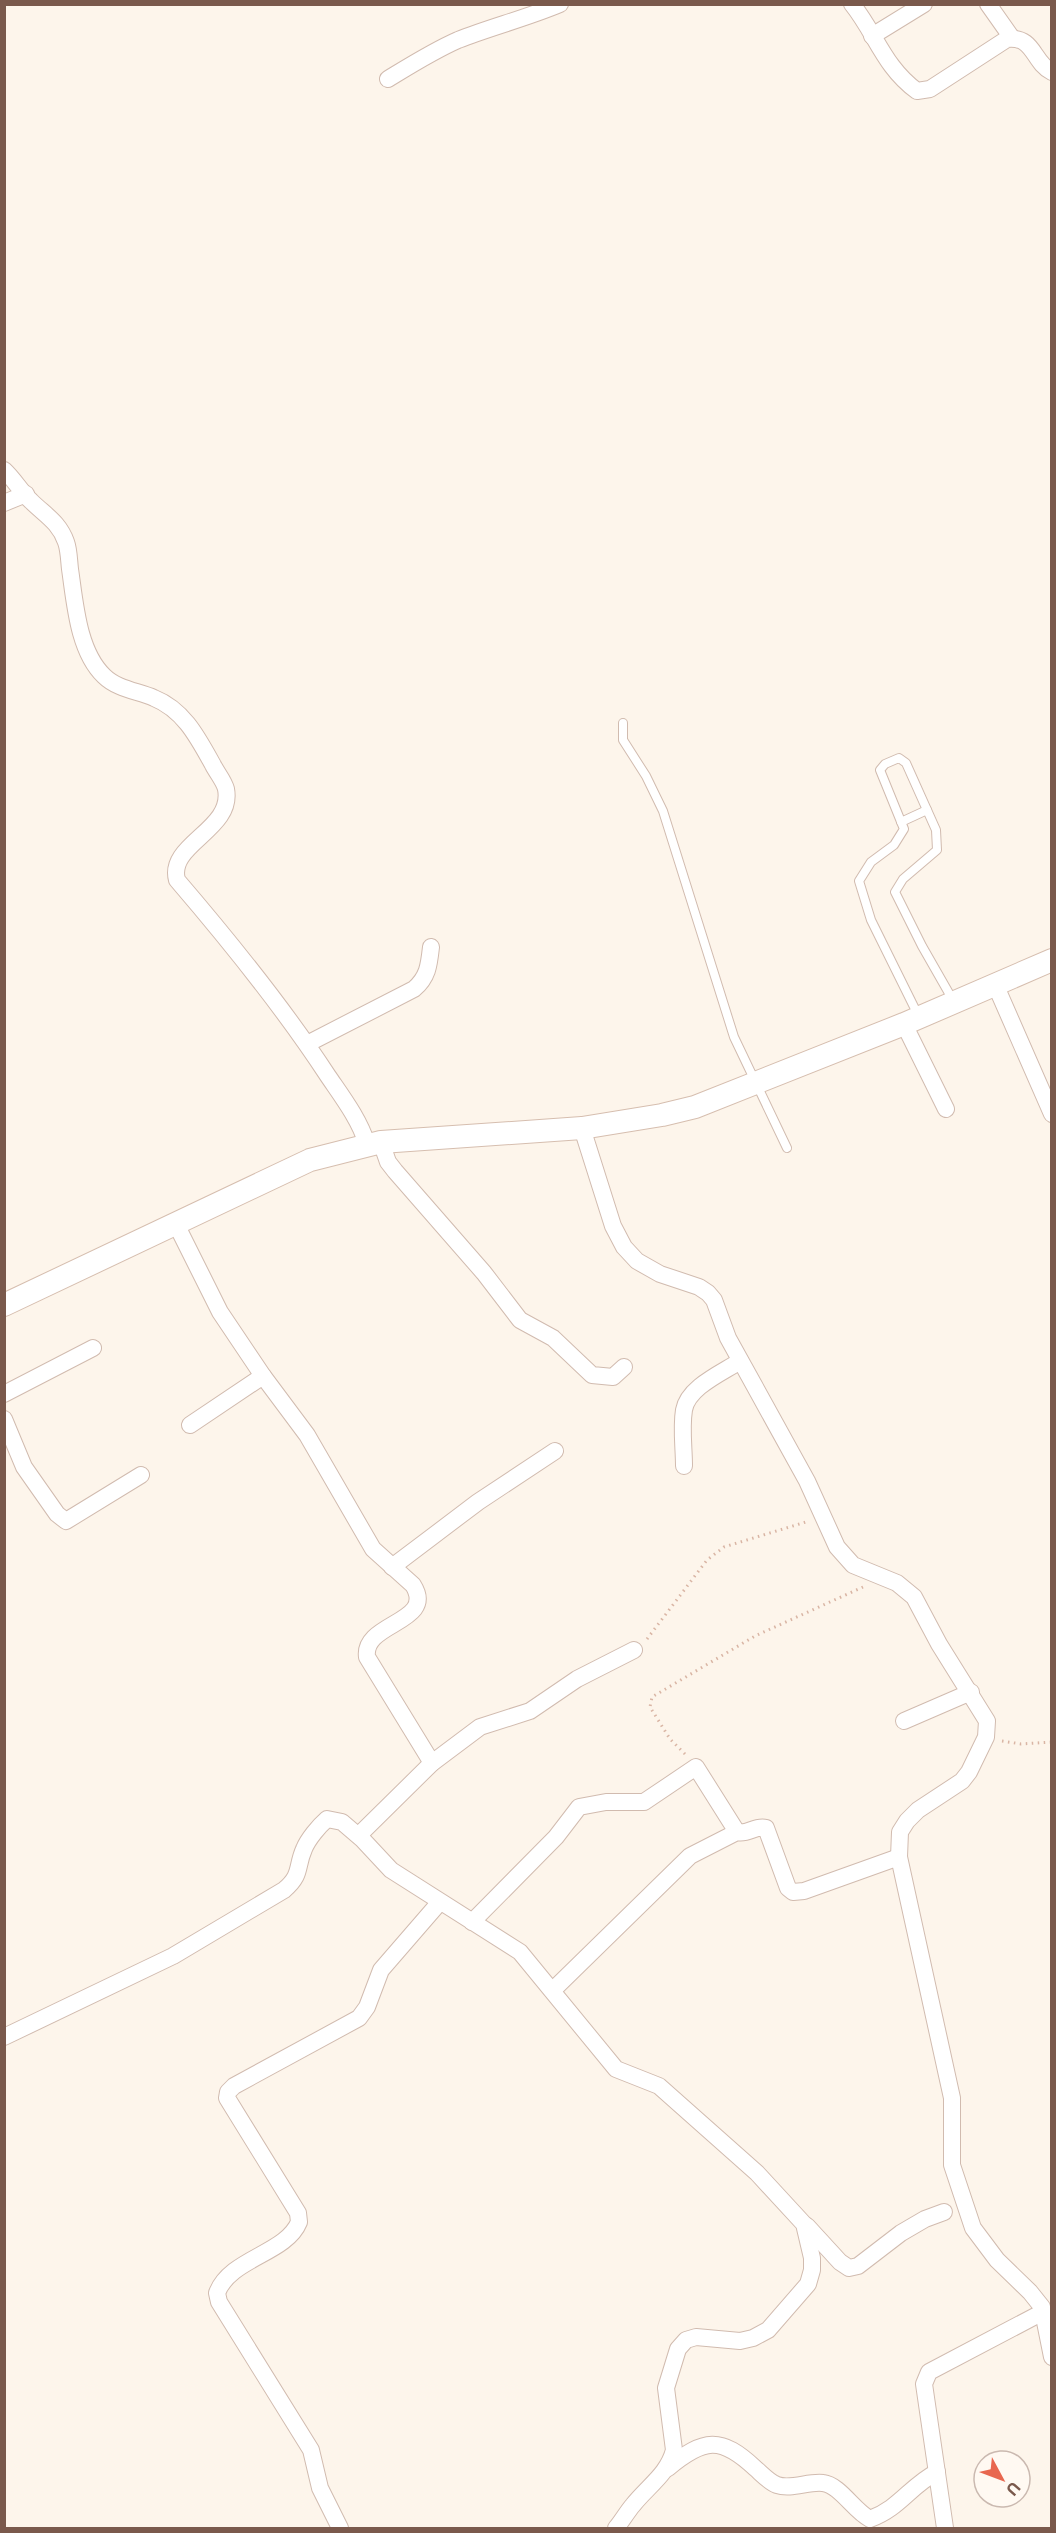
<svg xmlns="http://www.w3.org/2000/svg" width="1056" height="2533" viewBox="0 0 1056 2533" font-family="Inter,sans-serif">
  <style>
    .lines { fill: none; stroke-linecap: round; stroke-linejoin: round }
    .lane-casing { stroke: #d1bbaf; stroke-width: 10 }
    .street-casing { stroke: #d1bbaf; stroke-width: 18 }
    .secondary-casing { stroke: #d6beaf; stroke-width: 24 }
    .path { stroke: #d9b5a4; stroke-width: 3; stroke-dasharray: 1.5 4.5; stroke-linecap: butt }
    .lane { stroke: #fff; stroke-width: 8 }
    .street { stroke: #fff; stroke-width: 16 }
    .secondary { stroke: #fff; stroke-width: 22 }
  </style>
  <rect width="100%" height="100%" fill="#fdf5eb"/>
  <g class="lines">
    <g class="lane-casing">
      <g id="lane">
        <polyline points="623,723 623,740 646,776 663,811 734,1037 787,1148"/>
        <polyline points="901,822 927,810"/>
        <polyline points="919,1017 871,920 859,881 871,862 894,845 904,829 880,770 885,764 899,758 906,763 936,830 937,850 903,879 895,892 922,946 954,1002"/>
      </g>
    </g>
    <g class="street-casing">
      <g id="street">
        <path d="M852 4C876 34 884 67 917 91L930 89 1007 39C1035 36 1032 62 1052 72"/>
        <polyline points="988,4 1012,38"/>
        <polyline points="872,36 924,4"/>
        <path d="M388 79C411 65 433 51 458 40 491 27 527 18 560 4"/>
        <path d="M4 470C14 479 21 492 31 501 45 515 59 522 66 542 69 550 69 561 70 569 75 603 78 651 104 676 117 689 138 691 154 698 184 710 198 738 213 765 217 773 224 781 226 789 234 830 167 844 177 880 231 943 283 1007 328 1076 343 1098 359 1119 367 1144"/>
        <polyline points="4,503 26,494"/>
        <polyline points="995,984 1052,1114"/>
        <polyline points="904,1024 946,1109"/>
        <path d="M307 1044 414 989C428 977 429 965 431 947"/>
        <polyline points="582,1128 613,1226 624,1247 637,1261 660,1274 699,1287 708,1293 714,1300 728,1338 807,1481 837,1547 853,1565 897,1583 914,1597 939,1644 987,1721 986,1737 969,1772 962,1781 918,1810 907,1821 900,1832 899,1857 952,2098 952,2165 973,2228 997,2260 1030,2292 1042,2307 1052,2357"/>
        <polyline points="381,1142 388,1162 395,1171 484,1273 520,1320 553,1338 592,1375 613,1377 624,1367"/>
        <path d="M176 1224 220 1312 263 1376 307 1435 373 1549 413 1585C437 1623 362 1622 367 1657L432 1763"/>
        <polyline points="4,1394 93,1348"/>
        <polyline points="4,1419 24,1467 57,1514 66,1521 141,1475"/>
        <polyline points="190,1425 263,1376"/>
        <path d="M684 1466C684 1448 681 1428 684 1410 688 1387 722 1373 740 1361"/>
        <polyline points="392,1567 478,1502 555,1451"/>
        <polyline points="904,1721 971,1692"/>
        <polyline points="359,1835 432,1763 480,1727 530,1711 577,1679 634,1650"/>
        <polyline points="472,1922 556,1837 579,1807 606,1802 644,1802 696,1767 737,1832"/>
        <path d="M553 1990 690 1856 737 1832C748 1835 755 1825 766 1828L788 1888 793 1892 804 1891 899 1857"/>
        <path d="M4 2037 173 1956 284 1890C302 1875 296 1867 304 1849 308 1839 319 1826 327 1819L342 1822 363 1840 391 1870 520 1952 616 2069 659 2086 757 2173 804 2224 812 2258V2270L808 2284 768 2330 753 2338 740 2341 696 2337 686 2340 678 2349 666 2388 674 2450C668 2474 648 2486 633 2505 627 2512 622 2521 616 2528"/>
        <polyline points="807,2226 840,2262 849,2268 858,2266 901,2233 925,2219 944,2212"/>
        <path d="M668 2468C704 2438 721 2436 755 2468 762 2474 769 2482 777 2485 791 2490 809 2481 823 2483 840 2485 854 2511 870 2519 900 2508 910 2486 937 2472"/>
        <path d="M340 2528 320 2488 311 2450 219 2302 217 2293C230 2258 286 2254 299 2222L298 2213 227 2098 228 2092 234 2086 359 2018 367 2007 381 1970 439 1903"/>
        <polyline points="945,2528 924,2384 929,2372 1043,2312"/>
      </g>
    </g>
    <g class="secondary-casing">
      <polyline id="secondary" points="4,1305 310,1160 381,1142 582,1128 662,1115 695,1107 904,1024 1052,960"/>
    </g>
    <g class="path">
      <polyline points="647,1639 707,1560 724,1547 806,1522"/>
      <polyline points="1002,1741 1021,1744 1052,1742"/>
      <polyline points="685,1754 670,1739 650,1707 652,1697 755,1636 863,1587"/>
    </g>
    <use href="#lane" class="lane"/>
    <use href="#street" class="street"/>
    <use href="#secondary" class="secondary"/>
  </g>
  <rect width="1056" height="2533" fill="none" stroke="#7a594c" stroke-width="12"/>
  <g transform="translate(1002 2479) rotate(131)"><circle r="28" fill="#fff9f2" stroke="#cab9b0" stroke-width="1.5"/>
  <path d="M0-4.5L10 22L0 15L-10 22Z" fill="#e8674f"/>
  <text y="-9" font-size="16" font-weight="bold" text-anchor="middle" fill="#7a594c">U</text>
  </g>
</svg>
